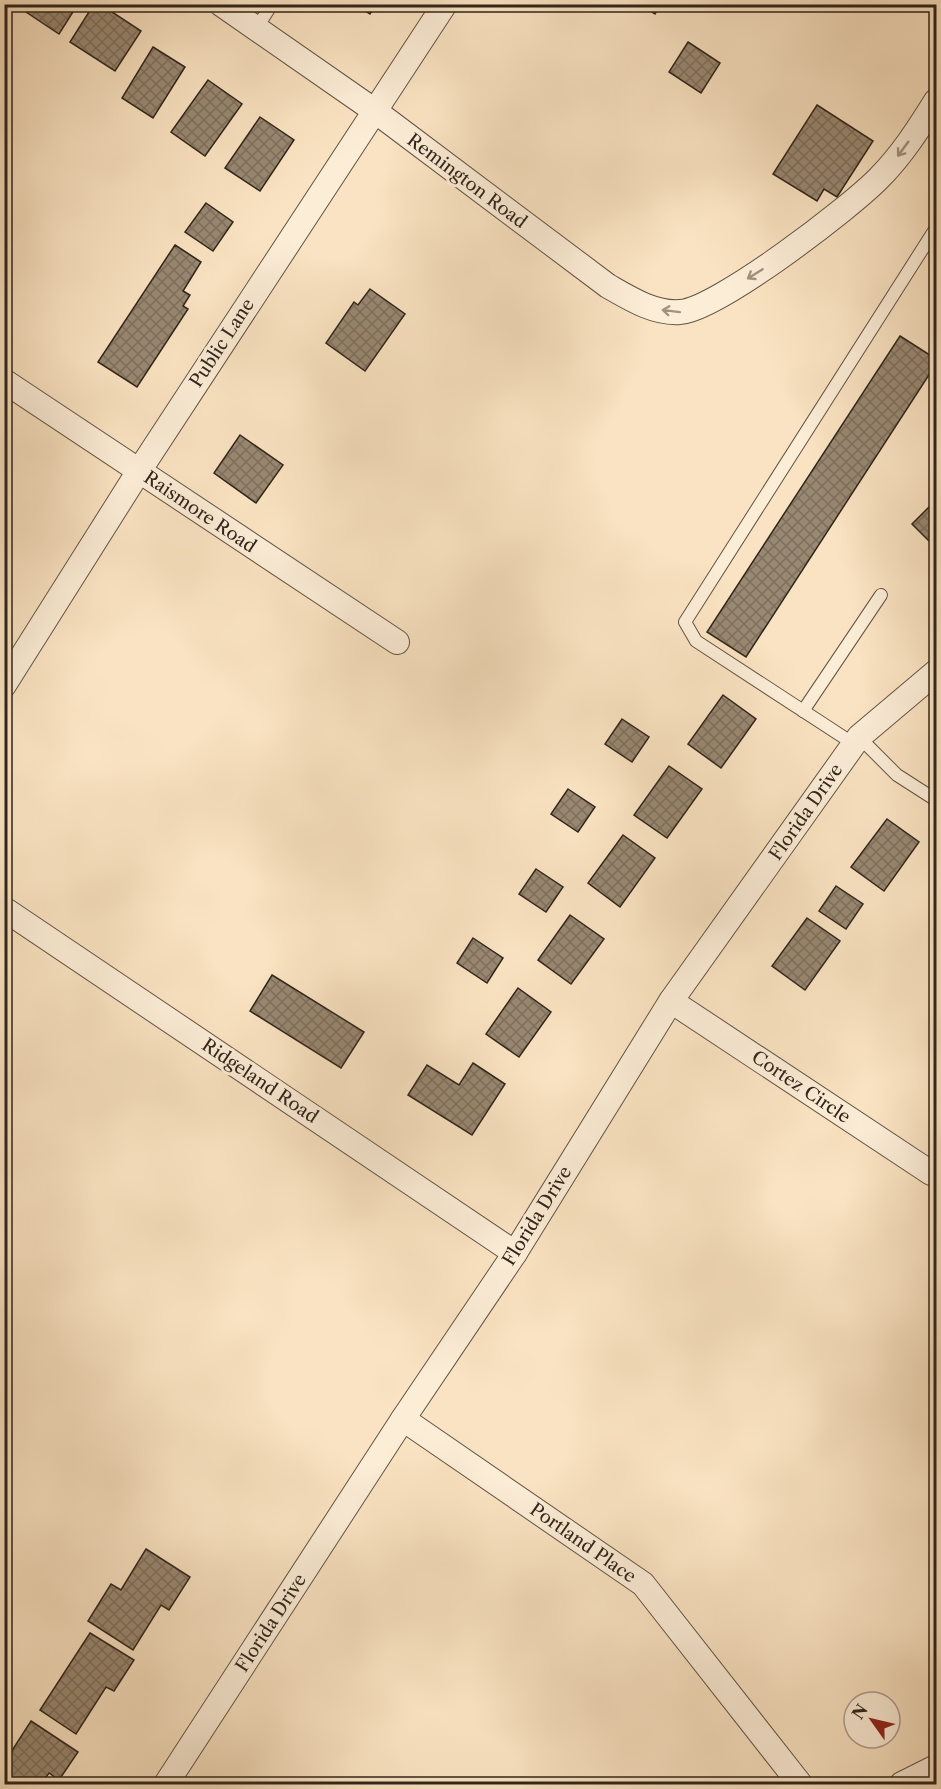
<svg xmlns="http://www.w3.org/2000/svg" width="941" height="1789" viewBox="0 0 941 1789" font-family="'Libre Caslon Text',serif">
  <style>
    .building { fill: url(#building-cross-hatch); stroke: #30251b; stroke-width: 1.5 }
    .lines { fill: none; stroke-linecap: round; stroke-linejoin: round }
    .service-casing { stroke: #625445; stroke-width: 14 }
    .minor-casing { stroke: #625445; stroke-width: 26 }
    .service { stroke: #fcedd7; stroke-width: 12 }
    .minor { stroke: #fcedd7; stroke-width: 24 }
    .oneway { stroke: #a09382 }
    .labels { text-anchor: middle; stroke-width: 6; stroke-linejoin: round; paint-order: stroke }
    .street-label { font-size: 18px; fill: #30251b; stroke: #fcedd7 }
  </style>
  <defs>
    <pattern id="building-cross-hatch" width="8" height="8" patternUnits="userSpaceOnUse" patternTransform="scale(1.5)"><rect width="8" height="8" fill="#998872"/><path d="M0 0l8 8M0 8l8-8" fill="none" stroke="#7d6f5d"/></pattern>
  </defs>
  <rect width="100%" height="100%" fill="#fae3c2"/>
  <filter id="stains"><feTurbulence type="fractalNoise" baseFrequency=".00333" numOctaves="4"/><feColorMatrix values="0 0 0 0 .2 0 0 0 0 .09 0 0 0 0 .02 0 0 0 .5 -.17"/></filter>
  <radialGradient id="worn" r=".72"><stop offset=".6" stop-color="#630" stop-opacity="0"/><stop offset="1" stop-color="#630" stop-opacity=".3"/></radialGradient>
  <g class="building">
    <polygon points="14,4 78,4 59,34"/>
    <polygon points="94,4 100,4 141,31 115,71 70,42"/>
    <polygon points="354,4 376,4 370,14"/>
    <polygon points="640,4 661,4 655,14"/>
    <polygon points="688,42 720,63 701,93 669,72"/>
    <polygon points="153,47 185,67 153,118 122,98"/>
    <polygon points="208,80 242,104 205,156 171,132"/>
    <polygon points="817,105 873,141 837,197 824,189 817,201 773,174"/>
    <polygon points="260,117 294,140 260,191 225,168"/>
    <polygon points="206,203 233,222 213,251 185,232"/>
    <polygon points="175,245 201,262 183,291 190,295 183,306 188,309 137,387 98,362"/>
    <polygon points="370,289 405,314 365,371 326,343 354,302 358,305"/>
    <polygon points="900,336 936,359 936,364 746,657 707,632"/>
    <polygon points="240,435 283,465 256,503 214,473"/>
    <polygon points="936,500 936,548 912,524"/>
    <polygon points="723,695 756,719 721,768 688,744"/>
    <polygon points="622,719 649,737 632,762 605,744"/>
    <polygon points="669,766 702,789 667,838 634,815"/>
    <polygon points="568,789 595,807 578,832 551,814"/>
    <polygon points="887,819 919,842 884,891 851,867"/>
    <polygon points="623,835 655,858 620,907 588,883"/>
    <polygon points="536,869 563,887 546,912 519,894"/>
    <polygon points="836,886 863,904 846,929 819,911"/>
    <polygon points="570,915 604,939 571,984 538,960"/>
    <polygon points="807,918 840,941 805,990 772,966"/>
    <polygon points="473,938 503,958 487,983 457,963"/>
    <polygon points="272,975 364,1032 341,1068 250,1011"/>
    <polygon points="518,988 551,1012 519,1057 486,1034"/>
    <polygon points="473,1063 505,1084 472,1135 408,1095 427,1065 459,1085"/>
    <polygon points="146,1549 190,1577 169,1610 161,1605 133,1650 88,1621 111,1584 121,1590"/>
    <polygon points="90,1633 134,1660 114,1691 106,1687 76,1734 40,1710"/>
    <polygon points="31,1721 78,1752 59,1780 49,1773 41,1784 4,1784 4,1763"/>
  </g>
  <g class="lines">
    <g class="service-casing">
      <g id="service">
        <polyline points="256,29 272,4"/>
        <polyline points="803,711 881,595"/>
        <polyline points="859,737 897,775 936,800"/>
        <polyline points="854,744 696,641 685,622 934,231"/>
      </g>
    </g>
    <g class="minor-casing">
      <g id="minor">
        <path d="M221 4 375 111 608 286C629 298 654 314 680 312 717 310 851 207 879 178 902 155 919 128 936 101"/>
        <polyline points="4,381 397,642"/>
        <polyline points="4,685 139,471 445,4"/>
        <polyline points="4,909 515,1253"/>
        <polyline points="671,1001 931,1173"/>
        <polyline points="403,1419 643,1584 800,1784"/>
        <polyline points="166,1784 403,1419 515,1253 671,1001 859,737 936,672"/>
        <polyline points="902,1784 936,1767"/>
      </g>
    </g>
    <use href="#service" class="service"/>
    <use href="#minor" class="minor"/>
  </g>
  <defs><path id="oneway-shaft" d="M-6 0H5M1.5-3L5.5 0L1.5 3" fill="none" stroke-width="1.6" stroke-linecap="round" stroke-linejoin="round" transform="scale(1.5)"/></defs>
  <g class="oneway">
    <use href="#oneway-shaft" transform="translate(903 149) rotate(126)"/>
    <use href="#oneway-shaft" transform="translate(755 274) rotate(148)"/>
    <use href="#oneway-shaft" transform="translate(671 311) rotate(-173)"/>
  </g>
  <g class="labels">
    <g class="street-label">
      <text transform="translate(467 181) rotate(37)" y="6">Remington Road</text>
      <text transform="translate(222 343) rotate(-57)" y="6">Public Lane</text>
      <text transform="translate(200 512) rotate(34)" y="6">Raismore Road</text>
      <text transform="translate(806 812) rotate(-55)" y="6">Florida Drive</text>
      <text transform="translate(260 1081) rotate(34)" y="6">Ridgeland Road</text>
      <text transform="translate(801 1087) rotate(34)" y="6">Cortez Circle</text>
      <text transform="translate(537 1216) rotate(-58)" y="6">Florida Drive</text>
      <text transform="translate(583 1543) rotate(35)" y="6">Portland Place</text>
      <text transform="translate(271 1623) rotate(-57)" y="6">Florida Drive</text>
    </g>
  </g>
  <rect width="941" height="1789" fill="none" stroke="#fae3c2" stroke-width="24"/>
  <rect x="6" y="6" width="929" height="1777" fill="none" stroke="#30251b" stroke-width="3"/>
  <rect x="12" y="12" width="917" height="1765" fill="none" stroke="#30251b" stroke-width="1.5"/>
  <g transform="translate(872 1720) rotate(304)"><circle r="28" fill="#fcedd7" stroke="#aa9d8c" stroke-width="1.5"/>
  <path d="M0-4.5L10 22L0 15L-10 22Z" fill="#8f2418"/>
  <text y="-9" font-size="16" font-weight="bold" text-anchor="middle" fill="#30251b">N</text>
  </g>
  <rect width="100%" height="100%" filter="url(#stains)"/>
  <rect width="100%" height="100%" fill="url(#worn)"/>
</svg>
